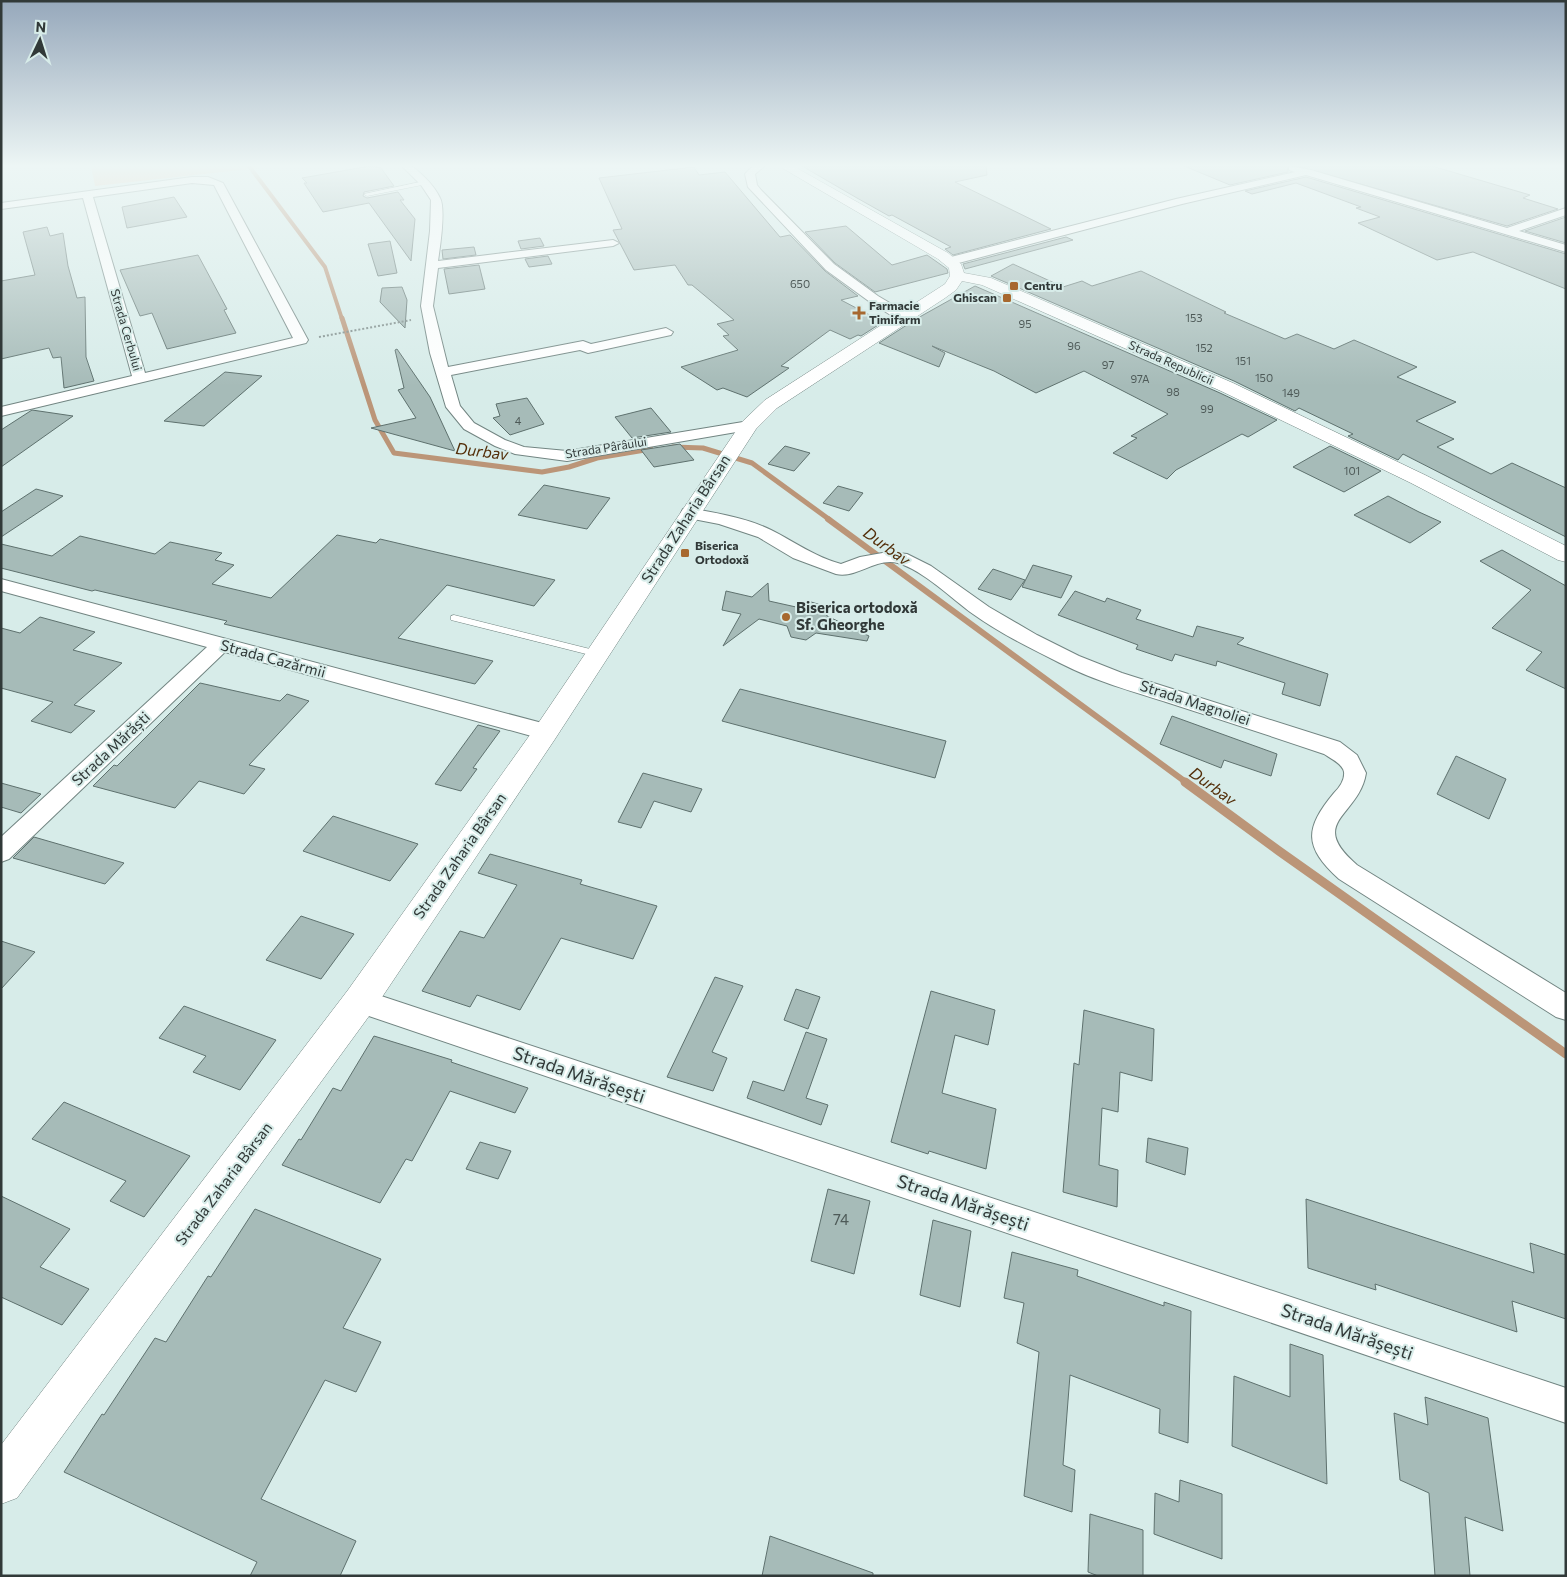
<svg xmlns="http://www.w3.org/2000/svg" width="1567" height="1577" viewBox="0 0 1567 1577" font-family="Commissioner,sans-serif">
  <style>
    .green { fill: #eac4a7 }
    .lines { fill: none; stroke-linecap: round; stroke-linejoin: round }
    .stream-far3 { stroke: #bb9578; stroke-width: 4 }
    .stream-far2 { stroke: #bb9578; stroke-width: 5 }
    .stream-far1 { stroke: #bb9578; stroke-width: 6 }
    .stream { stroke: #bb9578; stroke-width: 9 }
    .building { fill: #a6bbb8; stroke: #5e716e }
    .lane-casing { stroke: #728582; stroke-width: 1 }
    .street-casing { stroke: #728582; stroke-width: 2 }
    .secondary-casing { stroke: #728582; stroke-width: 1 }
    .path { stroke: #7d8b89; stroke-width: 2; stroke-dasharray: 2 2; stroke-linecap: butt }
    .lane { fill: #fff; fill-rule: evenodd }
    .street { fill: #fff; fill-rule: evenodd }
    .secondary { fill: #fff; fill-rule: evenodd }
    .poi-dot { fill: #a7682f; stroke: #d7ece9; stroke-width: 2 }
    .labels { text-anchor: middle; stroke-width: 4; stroke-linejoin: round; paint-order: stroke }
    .far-number-label { font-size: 11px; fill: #4e5a58 }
    .far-poi-label { font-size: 12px; font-weight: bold; fill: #313938; stroke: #d7ece9; text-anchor: start }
    .far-street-label { font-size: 12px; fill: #313938; stroke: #d7ece9 }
    .street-label { font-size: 15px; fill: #313938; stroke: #d7ece9 }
    .poi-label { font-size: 15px; font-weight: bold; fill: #313938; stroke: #d7ece9; text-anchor: start }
    .near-number-label { font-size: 15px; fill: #4e5a58 }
    .water-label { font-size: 16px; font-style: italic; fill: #532e09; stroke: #d7ece9 }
    .near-street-label { font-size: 18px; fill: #313938; stroke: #d7ece9 }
  </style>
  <rect width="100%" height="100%" fill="#d7ece9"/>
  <polygon class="green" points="91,166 256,166 258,168 95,186"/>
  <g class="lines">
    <polyline class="stream-far3" points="249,166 325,267 342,319"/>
    <g class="stream-far2">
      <polyline points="342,318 375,420 394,453 542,472 569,467 597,458 651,449"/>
      <polyline points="673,447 703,448 752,463 830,520"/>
    </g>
    <polyline class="stream-far1" points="828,519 1187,783"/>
    <polyline class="stream" points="1185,782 1279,851 1566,1054"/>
  </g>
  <g class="building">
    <polygon points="370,166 381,168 394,186 364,192 363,196 367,198 398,192 404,200 400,200 415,219 411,261 369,203 323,212 304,183 307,183 302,178"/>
    <polygon points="802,166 986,166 987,175 955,182 1051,229 953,255 945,249 951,247 892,215 889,216 857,198"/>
    <polygon points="1184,166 1287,166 1288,172 1230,185"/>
    <polygon points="1297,166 1432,166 1530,195 1523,198 1558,209 1507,226"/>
    <polygon points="694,167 699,175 725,172 780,237 790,235 825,271 858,296 841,300 883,322 861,336 858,335 850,339 830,330 781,366 789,368 747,397 723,388 717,390 681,367 738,350 723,336 729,335 717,324 734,320 692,285 688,285 675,265 634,270 613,230 622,229 599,178"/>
    <polygon points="1306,177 1566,254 1566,289 1473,252 1437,260 1358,223 1380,217 1356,208 1361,207 1296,183 1252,194 1245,191"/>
    <polygon points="174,197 187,217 127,228 122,207"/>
    <polygon points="1566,217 1566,243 1525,231"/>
    <polygon points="846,226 892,265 927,255 947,269 948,273 875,292 835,263 805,232"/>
    <polygon points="47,227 50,236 63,233 68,266 77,298 85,297 86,357 94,381 64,388 61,357 53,358 49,348 1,359 1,281 35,275 23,232"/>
    <polygon points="1066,237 1073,240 965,269 963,264"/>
    <polygon points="540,238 544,246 521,249 518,241"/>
    <polygon points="390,241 397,273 378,276 368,244"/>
    <polygon points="474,247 476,255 443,259 442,250"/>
    <polygon points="198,255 227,309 224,310 236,333 167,349 152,313 140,316 120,270"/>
    <polygon points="548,256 552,264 529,267 525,259"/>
    <polygon points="1013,264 1063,287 1082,281 1092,286 1141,271 1226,312 1224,313 1285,339 1297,334 1334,349 1354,340 1417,367 1397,377 1456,402 1416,421 1454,439 1437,447 1491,474 1512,463 1566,488 1566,537 1403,454 1398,460 1348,436 1353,434 1299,408 1295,411 1234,381 991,276"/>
    <polygon points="479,265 485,289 449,294 444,269"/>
    <polygon points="975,286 1220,393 1277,420 1248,437 1242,434 1176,470 1167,479 1113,453 1137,438 1131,436 1168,414 1084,371 1036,393 994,371 932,346 945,353 939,367 879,343 916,319"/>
    <polygon points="402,287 407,300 405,328 380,302 382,288"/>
    <polygon points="397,349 430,397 455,451 371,428 416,418 398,390 404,388 395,350"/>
    <polygon points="225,372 262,376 204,426 164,421"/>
    <polygon points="527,398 544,424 510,435 493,418 500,416 496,404"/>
    <polygon points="651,408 671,432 632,438 615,417"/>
    <polygon points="32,410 73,416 1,467 1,430"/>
    <polygon points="680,444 694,460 654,467 641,450"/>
    <polygon points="785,446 810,453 794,471 768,464"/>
    <polygon points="1330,446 1381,471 1344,492 1293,467"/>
    <polygon points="544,485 610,498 587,529 518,515"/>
    <polygon points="838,486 863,493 849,511 823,503"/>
    <polygon points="36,489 63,496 1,537 1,512"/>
    <polygon points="1388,496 1419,512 1441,522 1410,543 1354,515"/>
    <polygon points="337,535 376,543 380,539 555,580 534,606 447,585 398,638 493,661 475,684 224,624 227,621 95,590 92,591 1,568 1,544 52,556 80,536 155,554 170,542 222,553 215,560 234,565 212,584 271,598"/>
    <polygon points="1502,550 1566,586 1566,689 1526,670 1542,652 1492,628 1531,590 1480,561"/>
    <polygon points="1033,565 1072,576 1061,598 1022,587"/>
    <polygon points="993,569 1025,580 1011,600 978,589"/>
    <polygon points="768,583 769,601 796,607 808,601 824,606 827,616 869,636 867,641 816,633 806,640 791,637 787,626 759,619 723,646 741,614 722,610 726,591 752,597"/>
    <polygon points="1075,591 1105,602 1107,598 1141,610 1136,619 1193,637 1197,626 1244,638 1237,644 1328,674 1320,706 1282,694 1285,683 1217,661 1216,666 1175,654 1172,661 1136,649 1138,645 1058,615"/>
    <polygon points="40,617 95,632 73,650 122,663 74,705 95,711 71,733 31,721 53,702 1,688 1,628 20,633"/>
    <polygon points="200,683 280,701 287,694 309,701 249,765 265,769 244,794 199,781 175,808 93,786 114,765 117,766"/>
    <polygon points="740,689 946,741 935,778 722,721"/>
    <polygon points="1172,716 1277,754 1271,776 1224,760 1221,768 1160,744"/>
    <polygon points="478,725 500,731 473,768 477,769 461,791 435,784"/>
    <polygon points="1456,756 1506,779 1489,819 1437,794"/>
    <polygon points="643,773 702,789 691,812 654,801 641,828 618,822"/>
    <polygon points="1,783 41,794 21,813 1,807"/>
    <polygon points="333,816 418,844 390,881 303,851"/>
    <polygon points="34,837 124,863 105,884 13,858"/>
    <polygon points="490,854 582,880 580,884 657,906 633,959 561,938 520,1010 477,995 470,1007 422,991 460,931 484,938 517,885 478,873"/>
    <polygon points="301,916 354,934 321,979 266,960"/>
    <polygon points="1,941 35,952 1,989"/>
    <polygon points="715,977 743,986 712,1052 727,1058 713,1091 667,1077"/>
    <polygon points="796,989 820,997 808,1029 784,1020"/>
    <polygon points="931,991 995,1010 988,1045 955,1035 942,1093 996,1109 986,1169 929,1151 928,1154 891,1142"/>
    <polygon points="184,1006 276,1040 240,1090 193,1072 206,1056 159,1038"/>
    <polygon points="1084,1010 1154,1029 1152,1081 1120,1072 1118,1112 1102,1108 1099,1165 1118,1170 1117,1207 1063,1192 1074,1063 1079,1065"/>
    <polygon points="806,1032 827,1039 806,1098 828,1105 821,1125 747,1098 753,1081 784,1091"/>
    <polygon points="374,1036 452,1060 451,1062 528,1088 515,1113 450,1091 412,1161 406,1159 380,1203 282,1165 299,1139 301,1140 333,1088 341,1091"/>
    <polygon points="64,1102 190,1156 144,1217 110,1201 126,1181 32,1139"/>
    <polygon points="1148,1138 1188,1148 1185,1175 1146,1162"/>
    <polygon points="480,1142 511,1151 498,1179 466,1169"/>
    <polygon points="828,1189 870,1201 854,1274 811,1261"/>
    <polygon points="1,1196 70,1229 40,1267 89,1289 62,1325 1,1297"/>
    <polygon points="1306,1199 1534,1273 1530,1243 1566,1255 1566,1319 1512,1301 1517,1332 1375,1284 1376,1290 1308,1268"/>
    <polygon points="255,1209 381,1259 343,1328 381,1342 356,1392 325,1380 261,1499 356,1541 340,1576 250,1576 257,1562 64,1472 102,1414 104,1415 155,1338 166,1342 208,1276 211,1277"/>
    <polygon points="933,1220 971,1231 960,1307 920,1295"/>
    <polygon points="1012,1252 1078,1270 1077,1276 1164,1306 1164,1302 1191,1311 1188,1443 1159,1433 1160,1409 1070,1375 1063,1465 1075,1470 1072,1512 1024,1496 1039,1352 1017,1343 1024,1303 1004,1298"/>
    <polygon points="1290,1344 1323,1355 1327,1484 1232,1446 1234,1376 1290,1397"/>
    <polygon points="1425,1397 1488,1418 1503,1531 1465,1517 1470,1576 1435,1576 1429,1493 1400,1480 1394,1413 1428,1425"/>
    <polygon points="1180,1480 1222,1494 1222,1559 1154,1534 1155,1493 1179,1502"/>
    <polygon points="1090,1514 1143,1530 1143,1576 1098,1576 1088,1572"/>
    <polygon points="770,1536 873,1573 873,1576 762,1576"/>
  </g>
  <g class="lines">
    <g class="lane-casing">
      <g id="lane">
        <polygon points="425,181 427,184 367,196 364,194"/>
        <polygon points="454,615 598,651 603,654 598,657 451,620 451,616"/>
      </g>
    </g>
    <g class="street-casing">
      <g id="street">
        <path d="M402 166H412C423 175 434 185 440 198 446 209 440 247 438 261L613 240 619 243 613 246 438 268 433 306 448 367 583 341 591 344 666 328 673 332 671 335 588 353 580 350 451 375 460 406 474 423 505 440 524 447 567 451 749 421 754 423 757 426 754 429 567 461 515 454 495 446 464 429 446 407 430 353 421 306 430 231 431 200 421 185Z"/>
        <polygon points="753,166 765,166 755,174 757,185 761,190 834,264 878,296 910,315 912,318 910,321 900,321 870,302 826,270 748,187 745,174"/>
        <polygon points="1289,166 1311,170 1507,228 1566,208 1566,215 1519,231 1566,245 1566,252 1306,175 1182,204 951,265 945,261 947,258 1176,199 1295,172 1289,170"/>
        <path d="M192 177H208L223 183 308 340 306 343 1 416V407L132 376 83 198 1 209V203ZM192 183 214 185 293 338 145 373 93 197Z"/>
        <path d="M689 508C716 513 747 518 771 530 795 542 815 557 841 564L860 557 888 552 907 554 931 566 989 607 1037 635 1079 656 1122 673 1340 742 1357 755 1366 773C1359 817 1306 821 1357 865L1566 993V1020L1556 1017 1339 879C1304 847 1304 829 1334 793 1339 788 1345 780 1344 772 1343 764 1330 758 1324 754 1271 736 1219 719 1166 702 1131 691 1095 681 1062 664 1032 649 1001 634 973 614 951 598 924 571 898 563 876 557 856 579 836 574L793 558 758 537 719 524 683 517 681 513 683 509Z"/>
        <polygon points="1,579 546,724 554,726 557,732 554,738 546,740 225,652 9,859 1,862 1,837 207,647 1,591"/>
        <polygon points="360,989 1566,1388 1566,1423 360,1013 351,1010 347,1001 351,992"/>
      </g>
    </g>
    <g class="secondary-casing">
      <polygon id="secondary" points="779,166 793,166 948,253 961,264 964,273 991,278 1233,383 1425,475 1566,546 1566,562 1558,560 1411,483 1221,391 982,285 962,281 956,290 945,298 777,408 756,429 555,739 372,1012 17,1498 1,1504 1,1445 348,990 537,725 742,422 765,400 945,284 950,276 949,268 938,259"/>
    </g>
    <polyline class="path" points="319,337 411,320"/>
    <use href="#lane" class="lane"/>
    <use href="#street" class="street"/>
    <use href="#secondary" class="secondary"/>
  </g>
  <linearGradient id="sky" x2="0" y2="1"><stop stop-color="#96a8bb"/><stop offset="0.43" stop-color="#edf6f5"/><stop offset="1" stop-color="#edf6f5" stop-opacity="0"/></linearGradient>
  <rect width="1567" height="386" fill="url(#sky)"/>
  <g class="poi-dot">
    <rect x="1009" y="281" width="10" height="10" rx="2.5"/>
    <rect x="1002" y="293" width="10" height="10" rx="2.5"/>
    <path d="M856.5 305.5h5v5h5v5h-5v5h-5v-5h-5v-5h5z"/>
    <rect x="680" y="548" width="10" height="10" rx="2.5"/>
    <circle cx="786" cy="617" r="5"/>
  </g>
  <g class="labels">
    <g class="far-number-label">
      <text x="800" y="288">650</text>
      <text x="1194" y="322">153</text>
      <text x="1025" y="328">95</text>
      <text x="1074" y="350">96</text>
      <text x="1204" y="352">152</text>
      <text x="1243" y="365">151</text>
      <text x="1108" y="369">97</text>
      <text x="1264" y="382">150</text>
      <text x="1140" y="383">97A</text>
      <text x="1173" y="396">98</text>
      <text x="1291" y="397">149</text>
      <text x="1207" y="413">99</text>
      <text x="518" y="425">4</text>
      <text x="1352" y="475">101</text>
    </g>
    <g class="far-poi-label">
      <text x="1024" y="290">Centru</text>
      <text x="997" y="302" text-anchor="end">Ghiscan</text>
      <text x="869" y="310">Farmacie<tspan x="869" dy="14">Timifarm</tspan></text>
      <text x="695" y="550">Biserica<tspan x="695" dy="14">Ortodoxă</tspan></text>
    </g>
    <g class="far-street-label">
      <text transform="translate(126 330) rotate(74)" y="4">Strada Cerbului</text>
      <text transform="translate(1171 363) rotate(24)" y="4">Strada Republicii</text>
      <text transform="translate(606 448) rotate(-9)" y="4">Strada Pârâului</text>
    </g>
    <g class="street-label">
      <text transform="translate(686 519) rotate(-57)" y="5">Strada Zaharia Bârsan</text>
      <text transform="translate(273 659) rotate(15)" y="5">Strada Cazărmii</text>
      <text transform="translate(1195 703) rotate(18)" y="5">Strada Magnoliei</text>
      <text transform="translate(111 749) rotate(-43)" y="5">Strada Mărăști</text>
      <text transform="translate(460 856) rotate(-55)" y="5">Strada Zaharia Bârsan</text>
      <text transform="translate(224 1184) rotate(-53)" y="5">Strada Zaharia Bârsan</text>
    </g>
    <g class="poi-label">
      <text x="796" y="613">Biserica ortodoxă<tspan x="796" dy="17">Sf. Gheorghe</tspan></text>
    </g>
    <g class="near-number-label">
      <text x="841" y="1225">74</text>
    </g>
    <g class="water-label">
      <text transform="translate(482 451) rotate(7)" y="6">Durbav</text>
      <text transform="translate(887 546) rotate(36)" y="6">Durbav</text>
      <text transform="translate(1213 786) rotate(36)" y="6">Durbav</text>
    </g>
    <g class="near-street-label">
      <text transform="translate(579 1075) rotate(19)" y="6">Strada Mărășești</text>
      <text transform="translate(963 1203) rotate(19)" y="6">Strada Mărășești</text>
      <text transform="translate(1347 1332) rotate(19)" y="6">Strada Mărășești</text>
    </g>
  </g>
  <rect width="1567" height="1577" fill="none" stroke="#313938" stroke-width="5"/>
  <g transform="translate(40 40) rotate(4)" stroke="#d7ece9" stroke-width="4" paint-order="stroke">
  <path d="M0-4L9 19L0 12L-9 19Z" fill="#313938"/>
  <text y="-8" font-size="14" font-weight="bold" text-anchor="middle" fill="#313938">N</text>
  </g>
</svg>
